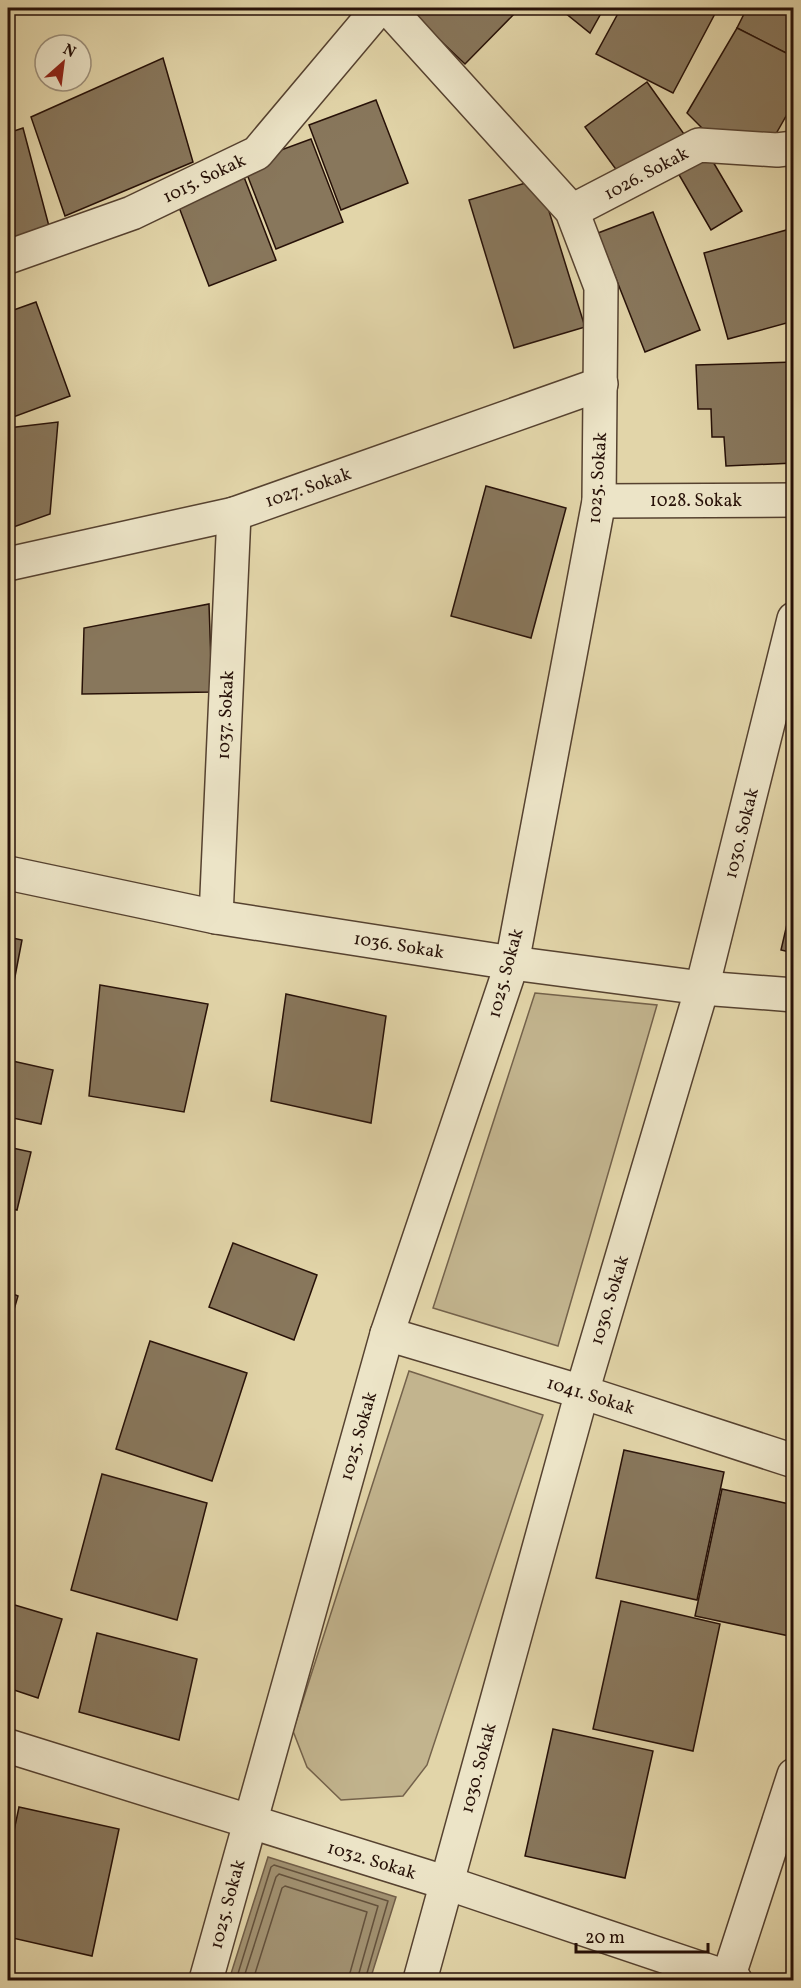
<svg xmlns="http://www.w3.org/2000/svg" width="801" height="1988" viewBox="0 0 801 1988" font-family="Vollkorn,serif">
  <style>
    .green { fill: #c2b48e; stroke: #74624b; stroke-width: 1.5 }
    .water { fill: #a29272; stroke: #715e48; stroke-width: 1.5 }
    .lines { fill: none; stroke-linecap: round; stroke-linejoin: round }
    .shore { stroke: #64523d; stroke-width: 1.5 }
    .building { fill: #88775c; stroke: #271108; stroke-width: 1.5 }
    .street-casing { stroke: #564230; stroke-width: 36 }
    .street { stroke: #ece4c7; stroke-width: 33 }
    .labels { text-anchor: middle; stroke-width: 5; stroke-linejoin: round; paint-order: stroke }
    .street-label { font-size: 18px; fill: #271108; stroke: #ece4c7 }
  </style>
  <rect width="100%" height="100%" fill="#e2d5a9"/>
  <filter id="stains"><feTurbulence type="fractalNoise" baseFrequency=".00333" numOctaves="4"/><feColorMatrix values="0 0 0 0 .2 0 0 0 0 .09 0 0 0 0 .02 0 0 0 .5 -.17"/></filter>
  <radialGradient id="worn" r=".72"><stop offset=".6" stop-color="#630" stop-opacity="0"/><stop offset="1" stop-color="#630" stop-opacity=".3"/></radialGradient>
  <g class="green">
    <polygon points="535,993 657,1005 558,1346 433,1308"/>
    <polygon points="409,1371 543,1415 427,1765 403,1796 341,1800 307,1767 293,1731"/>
  </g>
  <polygon class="water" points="268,1857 396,1897 370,1980 229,1980"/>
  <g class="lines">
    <g class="shore">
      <polyline points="236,1980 271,1867 274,1865 388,1901 365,1980"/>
      <polyline points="243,1980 276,1877 279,1874 378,1906 357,1980"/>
      <polyline points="253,1980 282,1888 285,1886 367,1912 348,1980"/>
    </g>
  </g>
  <g class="building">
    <polygon points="406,8 520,8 465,64"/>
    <polygon points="559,8 604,8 590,33"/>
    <polygon points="621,8 718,8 673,93 596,54"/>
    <polygon points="747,8 794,8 794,57 737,28"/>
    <polygon points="737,28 794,57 794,102 773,139 714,140 687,113"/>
    <polygon points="163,58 193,162 65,216 31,117"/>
    <polygon points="647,82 684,134 623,179 585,127"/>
    <polygon points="376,100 408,183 341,210 309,125"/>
    <polygon points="23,128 50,230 8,243 8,133"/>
    <polygon points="311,139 343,222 276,249 243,164"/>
    <polygon points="709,155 742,211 711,230 678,173"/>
    <polygon points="244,177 276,260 209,286 177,202"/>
    <polygon points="539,179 585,327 514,348 469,200"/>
    <polygon points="653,212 700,330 645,352 598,233"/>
    <polygon points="790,229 794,241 794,321 728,339 704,253"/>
    <polygon points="36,302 70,396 8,419 8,312"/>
    <polygon points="794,362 794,463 726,466 724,437 712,437 711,409 698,409 696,365"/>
    <polygon points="58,422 50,514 8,529 8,428"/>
    <polygon points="486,486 566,508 531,638 451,616"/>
    <polygon points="209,604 212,692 82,694 84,628"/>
    <polygon points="794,894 794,953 781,950"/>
    <polygon points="8,937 22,940 8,1013"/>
    <polygon points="100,985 208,1004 184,1112 89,1096"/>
    <polygon points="286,994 386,1016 371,1123 271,1101"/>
    <polygon points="8,1060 53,1070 41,1124 8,1117"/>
    <polygon points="8,1147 31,1152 17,1210 8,1208"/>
    <polygon points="233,1243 317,1275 294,1340 209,1307"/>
    <polygon points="8,1292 18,1296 8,1330"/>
    <polygon points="150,1341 247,1373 212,1481 116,1449"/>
    <polygon points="624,1450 724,1472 697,1600 596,1578"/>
    <polygon points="102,1474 207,1503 177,1620 71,1590"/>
    <polygon points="722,1489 794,1505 794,1637 695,1616"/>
    <polygon points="621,1601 720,1624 693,1751 593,1729"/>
    <polygon points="8,1603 62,1619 38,1698 8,1688"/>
    <polygon points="97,1633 197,1659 179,1740 79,1712"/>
    <polygon points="553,1729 653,1751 625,1878 525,1856"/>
    <polygon points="19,1807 119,1829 92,1956 8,1937 8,1859"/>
  </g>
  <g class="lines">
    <g class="street-casing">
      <g id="street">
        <polyline points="572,211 699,145 777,150 794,148"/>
        <polyline points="8,257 132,213 257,153 379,8"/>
        <polyline points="599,501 794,500"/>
        <polyline points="8,564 234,514 601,384"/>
        <polyline points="8,873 216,917 512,963 702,988 794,995"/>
        <polyline points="216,917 234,514"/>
        <polyline points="387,1334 582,1392 794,1461"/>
        <polyline points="8,1746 447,1883 735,1980"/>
        <polyline points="728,1978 794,1775"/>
        <polyline points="206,1980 387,1334 512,963 599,501 601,287 572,211 388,8"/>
        <polyline points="420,1980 582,1392 702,988 794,619"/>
      </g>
    </g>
    <use href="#street" class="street"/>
  </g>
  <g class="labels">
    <g class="street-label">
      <text transform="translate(646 173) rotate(-28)" y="6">1026. Sokak</text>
      <text transform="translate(204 178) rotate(-26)" y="6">1015. Sokak</text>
      <text transform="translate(597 478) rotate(-86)" y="6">1025. Sokak</text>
      <text transform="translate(308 487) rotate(-19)" y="6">1027. Sokak</text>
      <text x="696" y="506">1028. Sokak</text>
      <text transform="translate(225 715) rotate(-87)" y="6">1037. Sokak</text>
      <text transform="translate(741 833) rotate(-76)" y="6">1030. Sokak</text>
      <text transform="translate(399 945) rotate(9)" y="6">1036. Sokak</text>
      <text transform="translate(505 973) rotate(-75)" y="6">1025. Sokak</text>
      <text transform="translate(609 1300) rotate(-73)" y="6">1030. Sokak</text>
      <text transform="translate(591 1395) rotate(17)" y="6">1041. Sokak</text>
      <text transform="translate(358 1436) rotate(-74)" y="6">1025. Sokak</text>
      <text transform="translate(478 1768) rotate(-75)" y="6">1030. Sokak</text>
      <text transform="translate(372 1860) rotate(17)" y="6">1032. Sokak</text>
      <text transform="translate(227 1904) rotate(-75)" y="6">1025. Sokak</text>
    </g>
  </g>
  <rect width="801" height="1988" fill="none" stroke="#e2d5a9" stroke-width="30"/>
  <rect x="9" y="9" width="783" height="1970" fill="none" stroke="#271108" stroke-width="3"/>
  <rect x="15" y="15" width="771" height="1958" fill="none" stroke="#271108" stroke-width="1.5"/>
  <g transform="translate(63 63) rotate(28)"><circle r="28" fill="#ece4c7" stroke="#9d907b" stroke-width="1.5"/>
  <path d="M0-4.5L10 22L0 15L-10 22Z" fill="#8f2418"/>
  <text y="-9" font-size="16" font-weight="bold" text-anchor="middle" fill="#271108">N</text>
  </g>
  <path d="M576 1943v9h132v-9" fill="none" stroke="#271108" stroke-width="3"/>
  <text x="585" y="1943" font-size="18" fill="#271108" stroke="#ece4c7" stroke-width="4.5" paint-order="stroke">20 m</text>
  <rect width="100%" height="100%" filter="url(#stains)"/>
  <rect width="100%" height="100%" fill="url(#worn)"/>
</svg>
